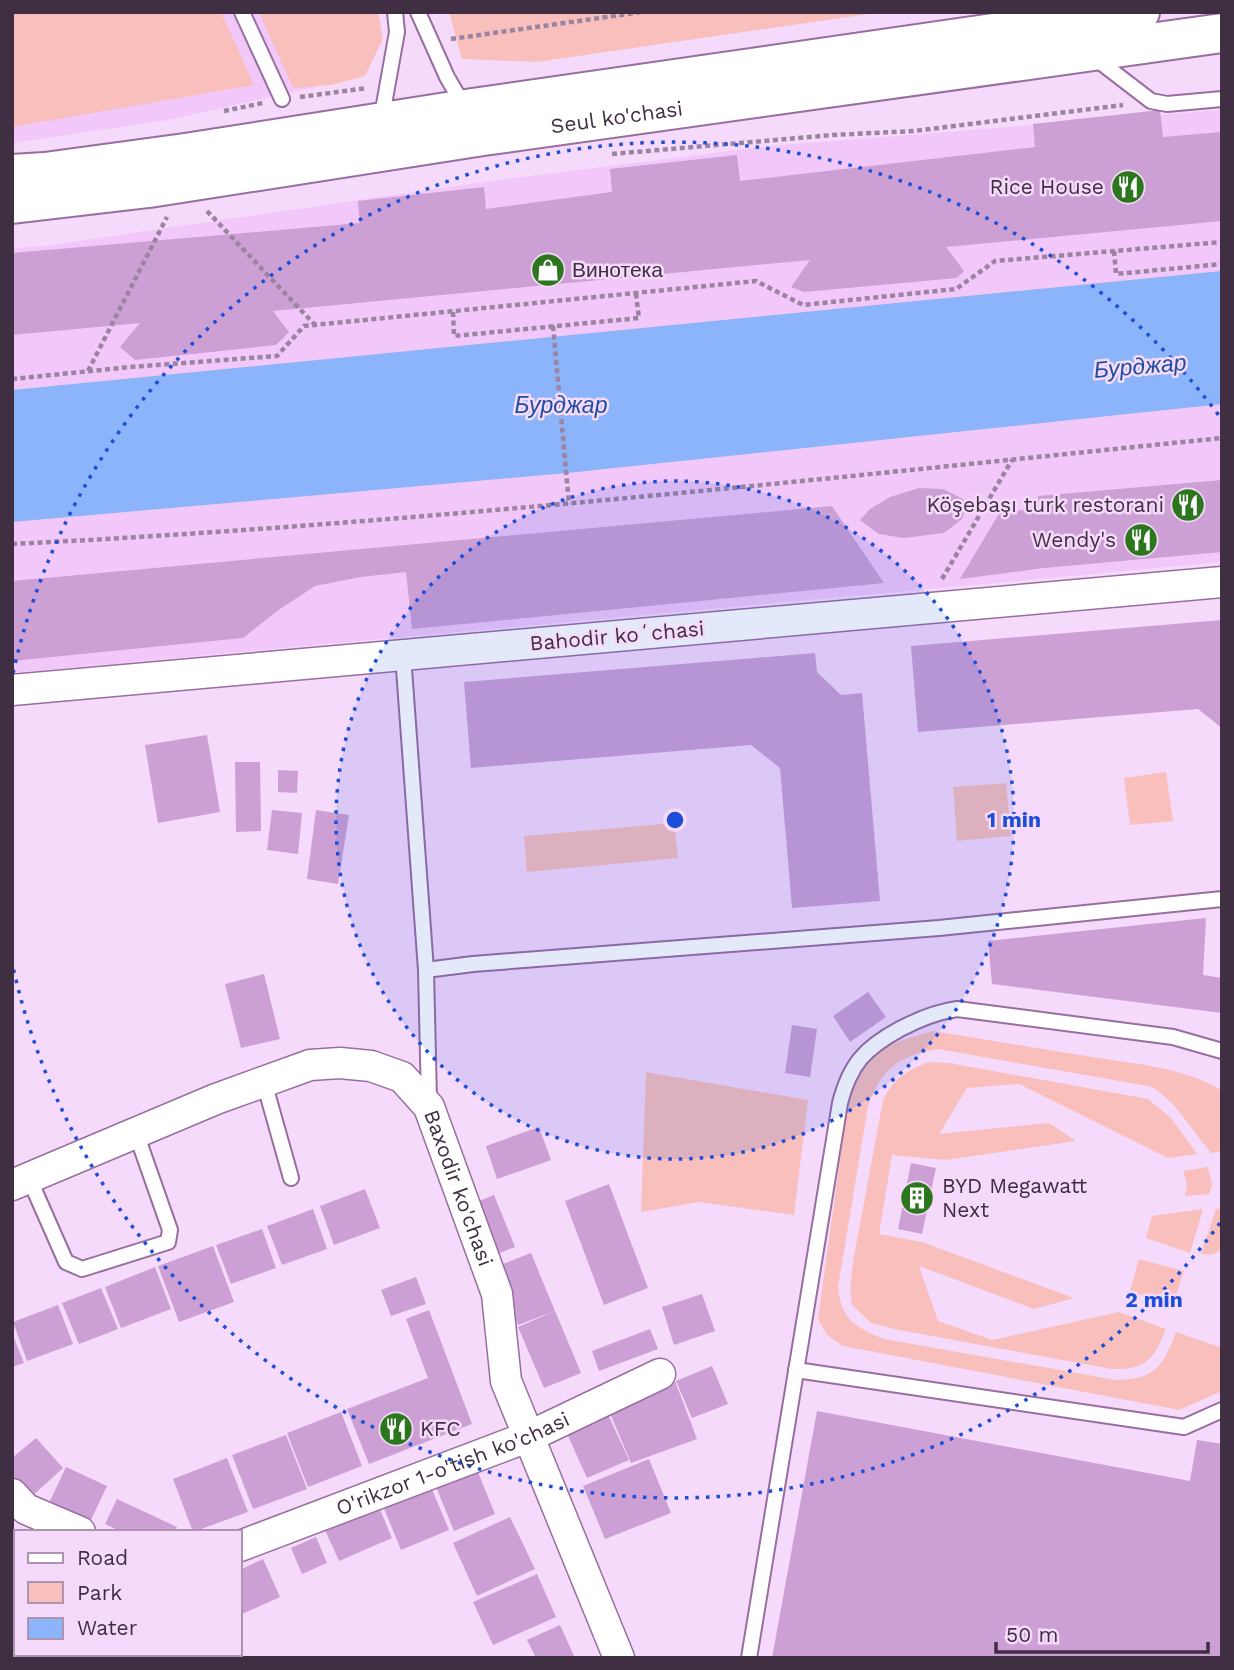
<svg xmlns="http://www.w3.org/2000/svg" width="1234" height="1670" viewBox="0 0 1234 1670" font-family="'Work Sans',sans-serif">
  <style>
    .built { fill: #f1c8f9 }
    .green { fill: #f8bfbd }
    .water { fill: #8bb4fa }
    .building { fill: #cca0d4 }
    .lines { fill: none; stroke-linecap: round; stroke-linejoin: round }
    .lane-casing { stroke: #986ea0; stroke-width: 18 }
    .street-casing { stroke: #986ea0; stroke-width: 33 }
    .secondary-casing { stroke: #986ea0; stroke-width: 42 }
    .path { stroke: #9b849f; stroke-width: 4.5; stroke-dasharray: 5 3.5; stroke-linecap: butt }
    .lane { stroke: #fff; stroke-width: 14 }
    .street { stroke: #fff; stroke-width: 30 }
    .secondary { stroke: #fff; stroke-width: 38 }
    .ring { fill: none; stroke: #1d4ed8; stroke-width: 3.5; stroke-dasharray: 3.5 7 }
    .labels { text-anchor: middle; stroke-width: 5; stroke-linejoin: round; paint-order: stroke }
    .street-label { font-size: 21px; fill: #402e43; stroke: #f6dafb }
    .poi-label { font-size: 21px; fill: #402e43; stroke: #f6dafb; text-anchor: end }
    .water-label { font-size: 23px; font-style: italic; fill: #204e9e; stroke: #f6dafb }
    .centre { fill: #1d4ed8; stroke: #f6dafb; stroke-width: 3.5 }
    .ring-label { font-size: 21px; text-anchor: middle; font-weight: bold; fill: #1d4ed8; stroke: #f6dafb; stroke-width: 5; stroke-linejoin: round; paint-order: stroke }
  </style>
  <rect width="100%" height="100%" fill="#f6dafb"/>
  <g class="built">
    <polygon points="12,12 377,12 365,76 168,120 12,143"/>
    <polygon points="1222,110 1222,562 12,673 12,248 44,246 490,181 770,146"/>
  </g>
  <g class="green">
    <polygon points="12,12 221,12 254,85 12,127"/>
    <polygon points="259,12 378,12 383,39 365,76 331,85 293,88"/>
    <polygon points="449,12 882,12 537,62 462,59"/>
    <polygon points="1166,772 1173,821 1130,825 1124,778"/>
    <polygon points="1006,783 1011,836 957,841 953,787"/>
    <polygon points="674,823 678,858 527,872 524,836"/>
    <path d="M933 1031C986 1040 1039 1048 1092 1057 1135 1064 1185 1067 1222 1091V1151L1211 1153 1173 1104 1153 1087 938 1049C898 1056 882 1068 868 1106L838 1287C841 1319 854 1327 884 1339L1116 1380C1155 1379 1163 1367 1176 1332L1222 1348V1391L1179 1410 843 1346 827 1335 818 1319 848 1101C865 1049 884 1045 933 1031Z"/>
    <path d="M929 1062 949 1063 1148 1099 1171 1118 1197 1154 1168 1158 1019 1084 967 1088 939 1134 1049 1123 1076 1141 946 1160 892 1155 879 1234 922 1242 1074 1298 1034 1309 919 1266 938 1321 992 1340 1119 1312 1166 1329C1154 1359 1146 1370 1112 1369L899 1330 871 1323 852 1305 850 1290 853 1262 883 1100C893 1079 907 1070 929 1062Z"/>
    <polygon points="646,1072 808,1100 794,1215 699,1202 641,1212"/>
    <polygon points="1208,1167 1212,1185 1209,1194 1185,1196 1187,1184 1183,1171"/>
    <path d="M1222 1208V1247C1216 1255 1210 1255 1201 1254L1216 1209Z"/>
    <polygon points="1203,1209 1190,1253 1146,1238 1152,1216"/>
    <polygon points="1139,1259 1184,1271 1172,1307 1130,1291"/>
  </g>
  <polygon class="water" points="1222,271 1222,404 567,473 12,522 12,390"/>
  <g class="building">
    <polygon points="1160,110 1163,137 1222,132 1222,221 946,247 964,271 957,278 804,292 791,287 810,260 273,311 289,332 276,345 135,360 120,347 140,323 12,335 12,253 360,223 358,201 484,187 486,209 612,192 610,169 737,155 740,181 1035,147 1033,124"/>
    <polygon points="1222,480 1222,552 1044,568 960,579 1000,512 1039,509 1038,496"/>
    <polygon points="919,488 943,489 963,499 967,505 962,519 944,533 904,538 879,534 860,520 870,509 890,497"/>
    <polygon points="832,506 884,583 412,629 406,572 361,577 315,586 277,611 243,638 12,661 12,581"/>
    <polygon points="1222,620 1222,728 1198,709 918,732 911,646"/>
    <polygon points="815,653 817,672 841,695 862,693 880,901 792,908 780,768 751,745 471,768 464,682"/>
    <polygon points="207,735 220,812 158,823 145,745"/>
    <polygon points="235,762 260,762 261,831 236,832"/>
    <polygon points="278,770 298,771 297,793 278,792"/>
    <polygon points="272,810 302,813 298,854 267,850"/>
    <polygon points="316,810 349,815 338,884 307,879"/>
    <polygon points="1206,918 1203,975 1222,978 1222,1013 992,984 988,941"/>
    <polygon points="264,974 280,1039 241,1048 225,984"/>
    <polygon points="868,992 886,1017 850,1042 833,1016"/>
    <polygon points="792,1025 817,1029 810,1077 785,1073"/>
    <polygon points="539,1127 551,1160 497,1179 486,1146"/>
    <polygon points="911,1163 936,1168 922,1234 898,1229"/>
    <polygon points="609,1184 648,1288 604,1305 565,1201"/>
    <polygon points="365,1189 380,1228 334,1245 320,1206"/>
    <polygon points="494,1195 515,1247 492,1256 472,1204"/>
    <polygon points="313,1209 327,1249 282,1265 267,1226"/>
    <polygon points="262,1229 276,1268 231,1284 216,1245"/>
    <polygon points="213,1246 234,1302 179,1322 158,1266"/>
    <polygon points="531,1253 555,1311 518,1325 495,1267"/>
    <polygon points="155,1267 171,1309 121,1328 105,1287"/>
    <polygon points="416,1277 426,1304 391,1316 381,1290"/>
    <polygon points="101,1288 118,1329 79,1344 62,1303"/>
    <polygon points="702,1294 715,1331 674,1345 662,1307"/>
    <polygon points="58,1305 73,1344 27,1361 13,1322"/>
    <polygon points="429,1310 472,1424 369,1464 347,1409 428,1378 406,1319"/>
    <polygon points="555,1311 581,1373 544,1388 518,1327"/>
    <polygon points="650,1329 658,1349 599,1371 592,1351"/>
    <polygon points="12,1333 24,1363 12,1367"/>
    <polygon points="712,1366 728,1404 692,1418 676,1381"/>
    <polygon points="675,1381 697,1439 631,1463 607,1406"/>
    <polygon points="605,1408 629,1460 587,1478 564,1427"/>
    <polygon points="817,1411 1190,1481 1197,1440 1222,1444 1222,1658 772,1658"/>
    <polygon points="341,1412 362,1466 308,1487 287,1433"/>
    <polygon points="286,1435 307,1489 253,1509 232,1455"/>
    <polygon points="36,1438 63,1468 30,1498 12,1478 12,1458"/>
    <polygon points="227,1458 248,1512 193,1532 173,1479"/>
    <polygon points="649,1459 671,1513 605,1539 583,1486"/>
    <polygon points="66,1467 107,1486 90,1522 49,1503"/>
    <polygon points="476,1467 495,1514 454,1531 435,1484"/>
    <polygon points="431,1487 449,1530 401,1550 383,1506"/>
    <polygon points="117,1499 177,1527 175,1532 122,1532 105,1524"/>
    <polygon points="379,1507 392,1538 339,1561 325,1530"/>
    <polygon points="510,1517 535,1569 477,1596 453,1543"/>
    <polygon points="12,1531 16,1533 16,1603 12,1601"/>
    <polygon points="316,1537 327,1563 302,1574 291,1548"/>
    <polygon points="263,1559 280,1597 242,1614 240,1609 240,1570"/>
    <polygon points="537,1574 556,1617 493,1645 473,1602"/>
    <polygon points="12,1605 16,1607 16,1653 13,1658"/>
    <polygon points="560,1625 575,1658 536,1658 527,1640"/>
  </g>
  <g class="lines">
    <g class="lane-casing">
      <g id="lane">
        <polyline points="242,12 282,99"/>
        <polyline points="418,12 447,77 465,108"/>
        <polyline points="1095,58 1151,101 1167,104 1222,99"/>
        <polyline points="381,121 397,32 395,12"/>
        <polyline points="403,655 426,970"/>
        <polyline points="264,1082 291,1178"/>
        <polyline points="429,1100 426,970 473,964 939,928 1222,899"/>
        <polyline points="29,1178 66,1262 82,1269 168,1242 170,1230 136,1133"/>
        <polyline points="796,1370 1184,1427 1222,1410"/>
        <path d="M749 1658 840 1103C850 1064 865 1048 900 1029 919 1019 936 1012 957 1009L1173 1037 1222 1051"/>
      </g>
    </g>
    <g class="street-casing">
      <g id="street">
        <polyline points="12,690 1222,582"/>
        <path id="s1" d="M12 1185 216 1099 310 1065 340 1063 371 1066 402 1077 429 1107 497 1294 506 1381 619 1658"/>
        <polyline points="12,1494 26,1509 80,1532"/>
        <path id="s2" d="M240 1546 530 1436 660 1374"/>
        <polyline points="51,1658 53,1654"/>
      </g>
    </g>
    <g class="secondary-casing">
      <g id="secondary">
        <polyline points="12,174 45,172 185,153 466,109 1140,12"/>
        <path id="s3" d="M12 204 149 188 483 136 1222 33"/>
      </g>
    </g>
    <g class="path">
      <polyline points="451,39 642,12"/>
      <polyline points="300,97 367,88"/>
      <polyline points="224,111 263,103"/>
      <polyline points="612,154 833,135 914,131 1123,105"/>
      <polyline points="207,211 315,325"/>
      <polyline points="1114,251 1116,274 1222,264"/>
      <polyline points="453,312 454,336 639,318 636,294"/>
      <polyline points="553,326 569,504"/>
      <polyline points="88,371 167,217"/>
      <polyline points="12,379 130,367 277,356 304,326 756,281 803,305 956,289 995,261 1222,242"/>
      <path d="M12 544C417 524 819 479 1222 438"/>
      <polyline points="942,579 1012,460"/>
    </g>
    <use href="#lane" class="lane"/>
    <use href="#street" class="street"/>
    <use href="#secondary" class="secondary"/>
  </g>
  <circle cx="675" cy="820" r="339" fill="#1d4ed8" fill-opacity=".12"/>
  <g class="ring">
    <circle cx="675" cy="820" r="339"/>
    <path d="M1220 1223A678 678 0 0 1 13 967M13 673A678 678 0 0 1 1220 417"/>
  </g>
  <defs>
    <g id="restaurant-disc" transform="scale(1.75)"><circle r="9.5" fill="#2c771e" stroke="#f6dafb"/><path d="M-5-6h1v4h1v-4h1v4h1v-4h1v5L-1.5 .5V6h-2V.5L-5-1ZM5-6V6H3V1.5H1.5Q1.5-4 5-6Z" fill="#fff"/></g>
    <g id="shop-disc" transform="scale(1.75)"><circle r="9.5" fill="#2c771e" stroke="#f6dafb"/><path d="M-5-2.5h2.3a2.7 3.5 0 0 1 5.4 0H5L5.5 6h-11ZM-1.5-2.5h3a1.5 2.3 0 0 0-3 0Z" fill="#fff"/></g>
    <g id="building-disc" transform="scale(1.75)"><circle r="9.5" fill="#2c771e" stroke="#f6dafb"/><path d="M-4-6H4V6H1V3H-1V6H-4ZM-2.5-4.3h1.7v1.8h-1.7ZM.8-4.3h1.7v1.8H.8ZM-2.5-1h1.7V.8h-1.7ZM.8-1h1.7V.8H.8Z" fill="#fff"/></g>
  </defs>
  <g fill-rule="evenodd">
    <use href="#restaurant-disc" x="1128" y="187"/>
    <use href="#shop-disc" x="548" y="270"/>
    <use href="#restaurant-disc" x="1188" y="505"/>
    <use href="#restaurant-disc" x="1141" y="540"/>
    <use href="#building-disc" x="917" y="1198"/>
    <use href="#restaurant-disc" x="396" y="1429"/>
  </g>
  <g class="labels">
    <g class="street-label">
      <text dy="7" stroke="none"><textPath href="#s3" startOffset="611">Seul ko'chasi</textPath></text>
      <text transform="translate(617 636) rotate(-5)" y="7">Bahodir koʻchasi</text>
      <text dy="7" stroke="none"><textPath href="#s1" startOffset="542">Baxodir ko'chasi</textPath></text>
      <text dy="7" stroke="none"><textPath href="#s2" startOffset="228">O'rikzor 1-o'tish ko'chasi</textPath></text>
    </g>
    <g class="poi-label">
      <text x="1104" y="194">Rice House</text>
      <text x="572" y="277" text-anchor="start">Винотека</text>
      <text x="1164" y="512">Köşebaşı turk restorani</text>
      <text x="1116" y="547">Wendy's</text>
      <text x="942" y="1193" text-anchor="start">BYD Megawatt<tspan x="942" dy="24">Next</tspan></text>
      <text x="420" y="1436" text-anchor="start">KFC</text>
    </g>
    <g class="water-label">
      <text transform="translate(1140 366) rotate(-5)" y="8">Бурджар</text>
      <text x="561" y="413">Бурджар</text>
    </g>
  </g>
  <circle cx="675" cy="820" r="10" class="centre"/>
  <g class="ring-label">
    <text x="1014" y="827">1 min</text>
    <text x="1154" y="1307">2 min</text>
  </g>
  <rect width="1234" height="1670" fill="none" stroke="#402e43" stroke-width="28"/>
  <rect x="14" y="1530" width="228" height="126" fill="#f6dafb" stroke="#ad95b1" stroke-width="2"/>
  <rect x="28" y="1553" width="35" height="10" fill="#ffffff" stroke="#ad95b1" stroke-width="2"/>
  <text x="77" y="1565" font-size="21" fill="#402e43">Road</text>
  <rect x="28" y="1582" width="35" height="21" fill="#f8bfbd" stroke="#ad95b1" stroke-width="2"/>
  <text x="77" y="1600" font-size="21" fill="#402e43">Park</text>
  <rect x="28" y="1618" width="35" height="21" fill="#8bb4fa" stroke="#ad95b1" stroke-width="2"/>
  <text x="77" y="1635" font-size="21" fill="#402e43">Water</text>
  <path d="M996 1642v10h212v-10" fill="none" stroke="#402e43" stroke-width="3.5"/>
  <text x="1006" y="1642" font-size="21" fill="#402e43" stroke="#f6dafb" stroke-width="5" paint-order="stroke">50 m</text>
</svg>
